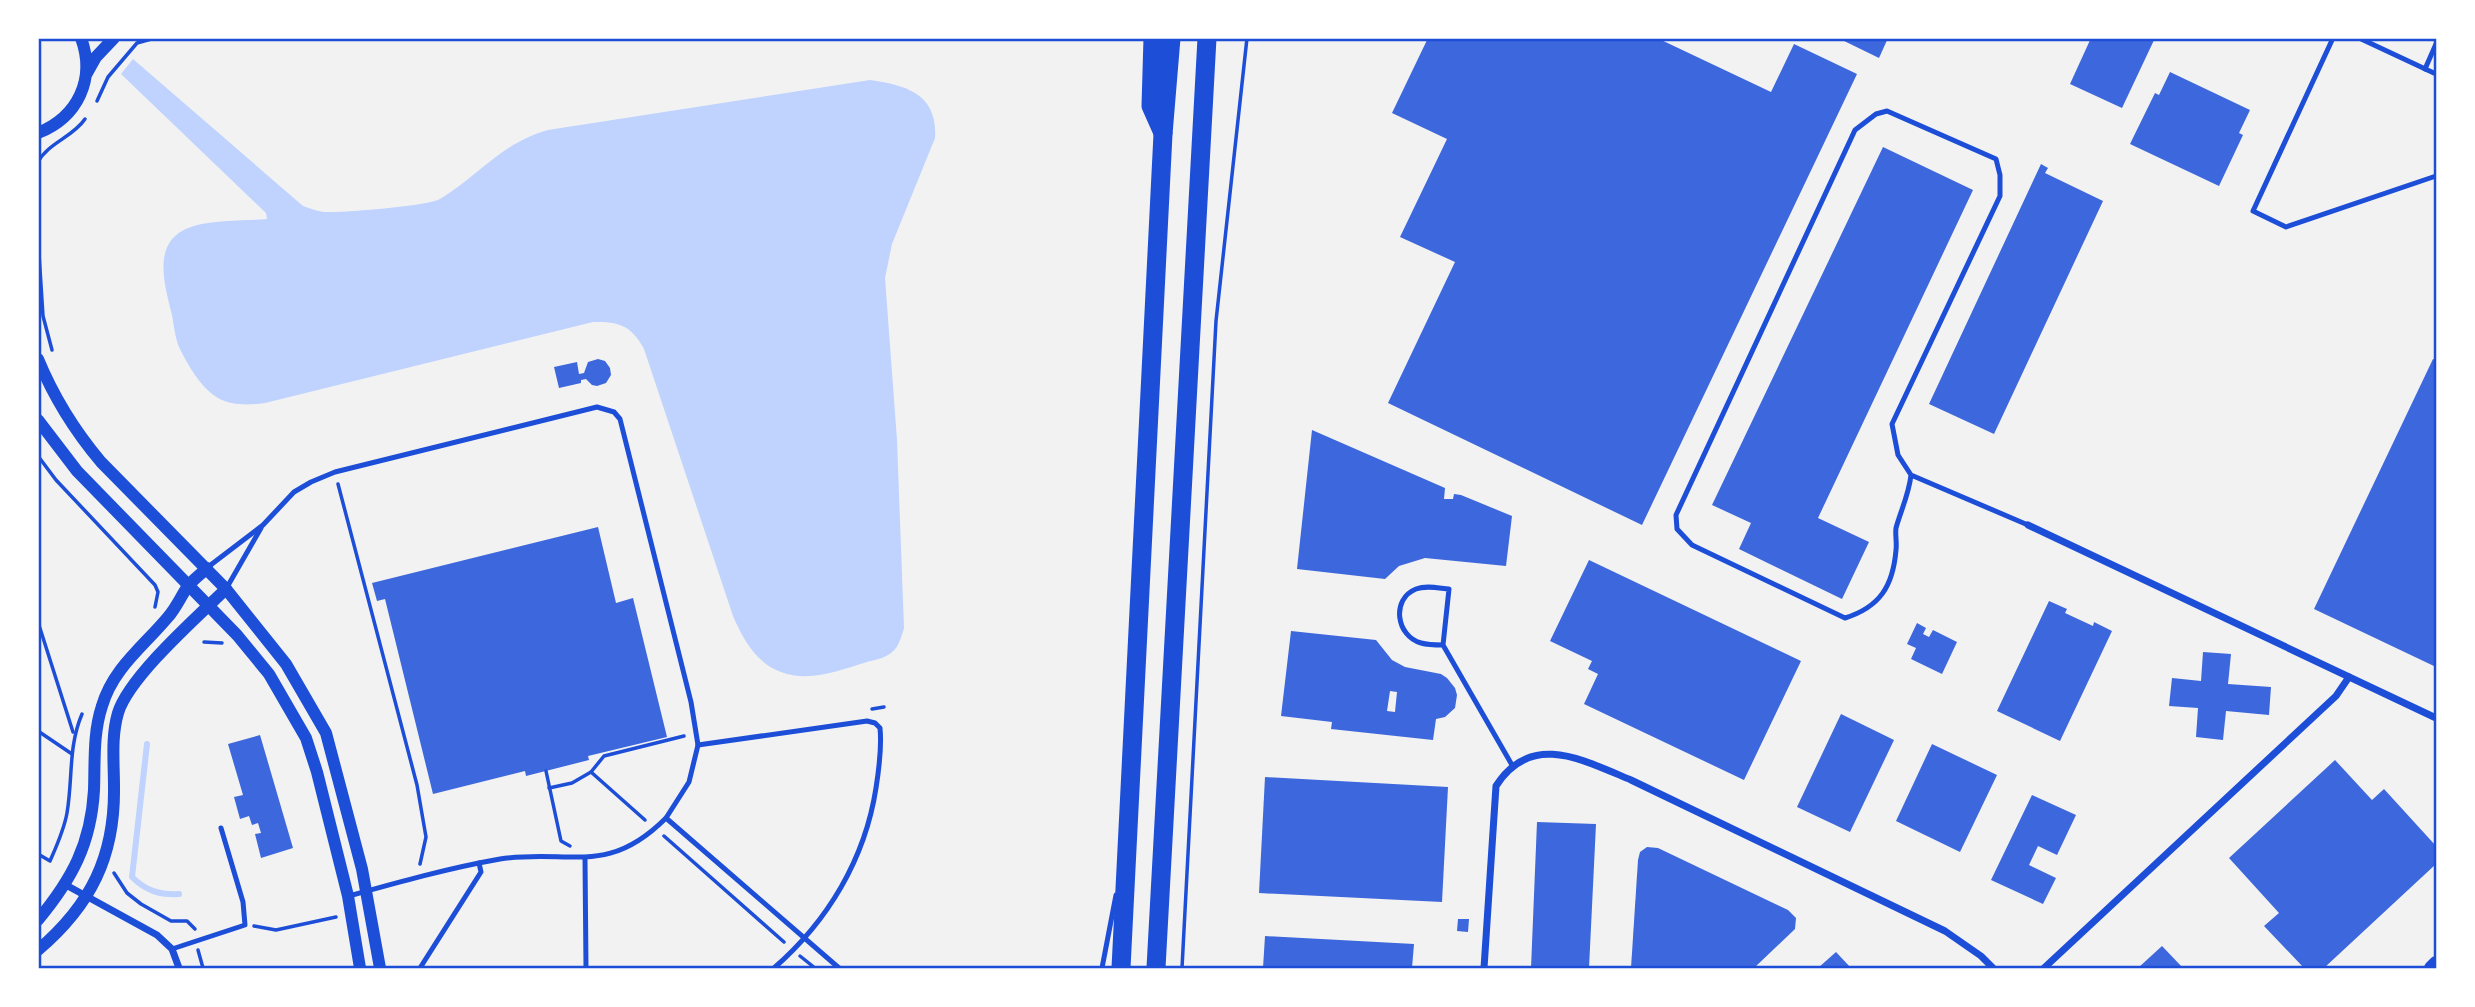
<svg xmlns="http://www.w3.org/2000/svg" width="2475" height="1007" viewBox="0 0 2475 1007" font-family="Poppins,sans-serif">
  <style>
    .water { fill: #bfd3fe }
    .lines { fill: none; stroke-linecap: round; stroke-linejoin: round }
    .stream { stroke: #bfd3fe; stroke-width: 6 }
    .building { fill: #3d67dc; fill-rule: evenodd }
    .path { stroke: #1d4ed8; stroke-width: 3.5 }
    .service { stroke: #1d4ed8; stroke-width: 5 }
    .minor { stroke: #1d4ed8; stroke-width: 7 }
    .tertiary { stroke: #1d4ed8; stroke-width: 12 }
    .secondary { stroke: #1d4ed8; stroke-width: 14 }
    .trunk { stroke: #1d4ed8; stroke-width: 19 }
    .neatline { fill: none; stroke: #1d4ed8; stroke-width: 2.5 }
  </style>
  <rect width="100%" height="100%" fill="#f2f2f2"/>
  <path class="water" d="M133 59 303 206C309 208 317 211 324 212 341 213 428 206 440 199 479 176 501 143 548 130L870 80C906 85 938 94 935 138L892 244 885 278 897 440 904 628C901 638 898 650 888 655 882 659 873 660 867 662 840 670 810 683 781 672 756 663 743 639 733 616L644 349C632 326 619 321 593 322L265 403C250 405 232 406 218 398 200 387 188 365 179 347 175 337 174 326 172 315 166 289 152 248 182 231 202 219 243 221 267 219L266 213 121 74Z"/>
  <g class="lines">
    <path class="stream" d="M147 744 132 877C146 891 160 895 179 894"/>
  </g>
  <g class="building">
    <polygon points="1428,38 1657,38 1771,92 1794,44 1857,74 1642,525 1388,403 1455,262 1400,237 1447,139 1392,113"/>
    <polygon points="1838,38 1888,38 1879,58"/>
    <polygon points="2091,38 2155,38 2122,108 2070,84"/>
    <polygon points="2170,72 2250,110 2239,133 2243,135 2219,186 2130,144 2155,93 2159,95"/>
    <polygon points="1883,147 1973,190 1818,518 1869,542 1842,599 1739,549 1751,523 1712,505"/>
    <polygon points="2041,164 2048,168 2045,173 2103,201 1994,434 1929,404"/>
    <polygon points="598,359 605,361 610,368 611,375 606,383 597,386 592,385 586,379 581,380 581,383 559,388 554,367 577,362 579,374 584,373 588,362"/>
    <polygon points="2433,359 2436,360 2436,667 2314,609"/>
    <polygon points="1312,430 1445,488 1444,499 1453,499 1454,494 1461,495 1512,516 1506,566 1425,558 1399,566 1385,579 1297,569"/>
    <polygon points="598,527 616,603 633,598 667,737 588,756 589,760 526,776 525,771 433,794 385,599 377,601 372,583"/>
    <polygon points="1589,560 1801,661 1744,780 1584,704 1598,674 1588,669 1592,661 1550,641"/>
    <polygon points="2049,601 2067,609 2065,613 2093,626 2094,622 2112,631 2060,741 1997,711"/>
    <polygon points="1917,623 1926,628 1923,634 1929,637 1933,630 1957,642 1942,674 1911,659 1916,648 1907,644"/>
    <path d="M1291 631 1376 640 1392 660 1405 667 1441 674 1447 678 1455 688 1457 695 1455 708 1445 717 1436 719 1433 740 1331 729 1332 722 1281 716ZM1390 691 1397 692 1395 712 1387 711Z"/>
    <polygon points="2203,652 2231,654 2228,684 2271,687 2269,715 2226,711 2223,740 2196,737 2198,708 2169,706 2172,678 2201,681"/>
    <polygon points="1841,714 1894,740 1850,832 1797,807"/>
    <polygon points="260,735 293,848 261,858 255,834 261,833 258,823 252,825 249,816 240,819 234,797 243,795 228,744"/>
    <polygon points="1932,744 1997,775 1960,852 1896,821"/>
    <polygon points="2335,760 2372,800 2384,789 2436,846 2436,864 2324,968 2304,968 2264,926 2279,913 2229,858"/>
    <polygon points="1265,777 1448,787 1442,902 1259,893"/>
    <polygon points="2032,795 2076,815 2057,855 2038,846 2029,865 2056,878 2043,904 1991,880"/>
    <polygon points="1537,822 1596,824 1589,968 1531,968"/>
    <polygon points="1647,847 1658,848 1788,910 1796,918 1795,929 1754,968 1631,968 1638,860 1640,852"/>
    <polygon points="1458,919 1469,919 1468,932 1457,931"/>
    <polygon points="1265,936 1414,944 1412,968 1263,968"/>
    <polygon points="2162,946 2183,968 2138,968"/>
    <polygon points="1836,952 1851,968 1818,968"/>
  </g>
  <g class="lines">
    <g class="path">
      <polyline points="97,101 108,77 137,43 155,38"/>
      <path d="M38 162C48 143 73 137 85 119"/>
      <polyline points="38,238 43,316 52,350"/>
      <polyline points="38,456 56,480 155,585 158,592 155,607"/>
      <polyline points="338,484 417,785 426,837 420,864"/>
      <polyline points="38,622 73,732"/>
      <polyline points="204,642 222,643"/>
      <polyline points="872,709 884,707"/>
      <polyline points="38,731 72,754"/>
      <polyline points="546,771 561,841 570,846"/>
      <polyline points="591,772 645,820"/>
      <polyline points="549,788 572,783 591,772 604,756 684,736"/>
      <polyline points="664,836 784,942"/>
      <path d="M38 854 50 861C57 845 64 830 67 813 73 778 68 747 82 714"/>
      <polyline points="114,873 127,893 141,904 171,921 187,921 195,929"/>
      <polyline points="254,926 276,930 336,917"/>
      <polyline points="198,950 203,968"/>
      <polyline points="800,956 815,968"/>
      <polyline points="1182,968 1216,321 1247,38"/>
    </g>
    <g class="service">
      <polyline points="2333,38 2253,211 2286,227 2436,176"/>
      <polyline points="2359,38 2436,74"/>
      <polyline points="2425,69 2436,44"/>
      <path d="M1911 475C1909 494 1901 510 1896 528 1895 535 1897 542 1896 550 1893 586 1880 607 1845 618L1692 545 1677 529 1676 515 1855 130 1876 114 1887 111 1996 159 2000 175V196L1892 424 1898 455 1911 475 2028 525"/>
      <polyline points="208,567 263,525 294,492 311,482 335,472 597,407 614,412 620,419 691,702 698,745 689,782 666,818 839,968"/>
      <polyline points="226,589 261,528"/>
      <path d="M1443 645C1436 645 1428 645 1421 643 1396 636 1391 599 1416 589 1426 585 1438 588 1449 589L1443 645 1512 765"/>
      <path d="M698 745 867 721 875 723 880 728C882 748 879 769 876 788 865 859 828 921 774 968"/>
      <polyline points="585,859 586,968"/>
      <path d="M349 896C399 882 449 868 500 859 569 848 606 878 666 818"/>
      <polyline points="172,949 245,925 243,902 221,828"/>
      <polyline points="420,968 481,872 479,863"/>
      <polyline points="1102,968 1116,895"/>
    </g>
    <g class="minor">
      <polyline points="2028,525 2436,718"/>
      <polyline points="66,885 157,935 172,949 179,968"/>
      <path d="M1484 968 1496 786C1531 731 1583 760 1631 780L1945 931 1981 956 1993 968"/>
      <polyline points="2044,968 2336,696 2349,677"/>
    </g>
    <g class="tertiary">
      <polyline points="87,73 96,57 114,38"/>
      <path d="M38 133C78 117 96 79 81 38"/>
      <path d="M38 359C54 398 74 430 101 462L226 589 286 664 326 733 362 869 380 968"/>
      <polyline points="38,420 77,471 237,635 269,674 306,738 317,772 348,896 360,968"/>
      <path d="M38 920C72 879 91 844 94 790 95 762 93 733 102 706 113 668 144 646 168 617 176 608 181 596 188 586 194 579 201 574 207 568"/>
      <path d="M38 950C91 905 115 856 114 787 114 762 111 737 118 713 129 677 197 617 226 589"/>
    </g>
    <polyline class="secondary" points="2431,968 2436,963"/>
    <g class="trunk">
      <polyline points="1153,38 1151,106 1163,133"/>
      <polyline points="1121,968 1163,134 1171,38"/>
      <polyline points="1156,968 1207,38"/>
    </g>
  </g>
  <rect width="2475" height="1007" fill="none" stroke="#ffffff" stroke-width="80"/>
  <rect x="40" y="40" width="2395" height="927" class="neatline"/>
</svg>
